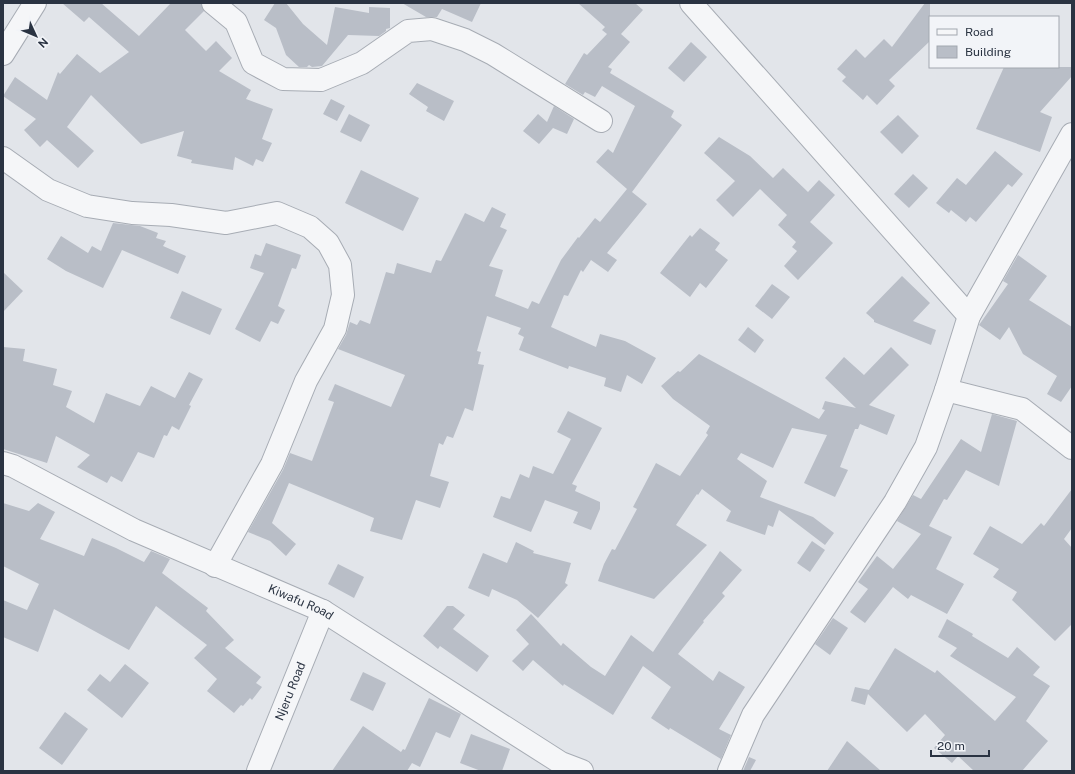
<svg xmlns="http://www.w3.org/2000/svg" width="1075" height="774" viewBox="0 0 1075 774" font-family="'Public Sans',sans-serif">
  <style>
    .building { fill: #b9bec7 }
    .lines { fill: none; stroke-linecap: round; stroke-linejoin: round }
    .minor-casing { stroke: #a7acb4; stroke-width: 24 }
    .minor { stroke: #f5f6f8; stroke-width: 22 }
    .labels { text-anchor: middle; stroke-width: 4; stroke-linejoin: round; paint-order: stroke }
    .street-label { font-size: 12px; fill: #2a3342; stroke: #f2f4f8 }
  </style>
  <rect width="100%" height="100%" fill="#e2e5ea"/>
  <g class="building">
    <polygon points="62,3 101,3 139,36 171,3 201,3 204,11 185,30 206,51 216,41 232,58 219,71 251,90 246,99 273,109 262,139 272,143 263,162 256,159 253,166 235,157 233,170 191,163 192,160 177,156 184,131 141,144 91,95 67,127 94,151 78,168 47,140 40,147 24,130 36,119 3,96 15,77 47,100 58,72 60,74 77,54 100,73 129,52 89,17 84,22"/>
    <polygon points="275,3 286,3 303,24 327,45 335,7 369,13 369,7 390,8 390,28 386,29 386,31 379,36 348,35 322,66 312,67 309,65 307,67 299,67 286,55 276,28 264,20"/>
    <polygon points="402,3 481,3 472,22 442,9 437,17 426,17"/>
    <polygon points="578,3 635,3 643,10 621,34 630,42 608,67 612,69 610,73 674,111 671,117 682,125 632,192 647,204 607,253 617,260 608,272 591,260 583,272 581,270 568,296 564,295 551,327 596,347 600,334 625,341 656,358 642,384 627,375 621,392 604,386 606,378 569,366 568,369 519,350 524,337 518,334 521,328 487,316 477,351 481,352 478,364 484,365 473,411 465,408 453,438 447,436 443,445 439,443 430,476 449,482 440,508 416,500 402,540 370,531 374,518 289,483 272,523 296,544 286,556 270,541 248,532 283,470 290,453 312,461 334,402 328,400 335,384 391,407 405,375 338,349 346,335 350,322 357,325 360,320 370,324 386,272 394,274 397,263 431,273 436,260 441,261 465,213 484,222 492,207 506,214 500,227 507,230 489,266 503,270 495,296 528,309 532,301 539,304 561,260 578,237 579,238 595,218 600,222 627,189 596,162 608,149 613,153 635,106 602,86 595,97 585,92 583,95 565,84 584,53 587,55 607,34 602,30 605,27"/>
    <polygon points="925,3 930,3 930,41 889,80 895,86 877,105 867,95 863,100 842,81 846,77 837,69 856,49 865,58 884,39 892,47"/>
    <polygon points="691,42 707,57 684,82 668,68"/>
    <polygon points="1004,67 1072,67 1072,76 1040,112 1052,117 1040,152 976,129"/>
    <polygon points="417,83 454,101 444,121 426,111 428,107 409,94"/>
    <polygon points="331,99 345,106 337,121 323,114"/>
    <polygon points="554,106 574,119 567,134 553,128 539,144 523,131 538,114 547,122"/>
    <polygon points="349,114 370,125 361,142 340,132"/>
    <polygon points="898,115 919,136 902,154 880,132"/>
    <polygon points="719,137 750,156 773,178 783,168 808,192 819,180 835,195 810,222 833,243 798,280 784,266 797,251 792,247 796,242 778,225 787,215 760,189 733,217 716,200 735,181 704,153"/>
    <polygon points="995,151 1023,174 1012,187 1008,184 976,222 970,217 966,222 951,210 949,213 936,203 957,178 966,185"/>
    <polygon points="361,170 419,198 403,231 345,203"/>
    <polygon points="913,174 928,188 909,208 894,194"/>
    <polygon points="113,223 140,226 158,233 156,238 166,241 163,246 186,256 178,274 122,250 103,288 66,271 47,259 61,236 88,253 92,246 101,251"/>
    <polygon points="700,228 720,243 715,250 728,260 706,288 700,283 690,297 660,273 690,235 692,237"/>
    <polygon points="266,243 301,255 296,269 292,268 278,306 285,310 278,324 271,321 260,342 235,329 264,273 250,268 255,254 261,256"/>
    <polygon points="1018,255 1047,276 1029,300 1072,327 1072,386 1061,402 1047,394 1057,376 1023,354 1009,327 1000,340 979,325 1008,284 1003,281"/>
    <polygon points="3,272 23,291 3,312"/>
    <polygon points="902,276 930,303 913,321 936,330 931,345 874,322 874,320 866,313"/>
    <polygon points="772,284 790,297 772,319 755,306"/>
    <polygon points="182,291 222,309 210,335 170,318"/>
    <polygon points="748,327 764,340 755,353 738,340"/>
    <polygon points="3,347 25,349 23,361 57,369 53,385 72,391 66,407 94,423 106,393 140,406 151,386 175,398 189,372 203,379 189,405 191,406 179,430 172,426 167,436 164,435 154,458 138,452 122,482 111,476 107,483 77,467 90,455 56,436 47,463 3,449"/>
    <polygon points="891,347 909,365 869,405 895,415 887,435 860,424 858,429 855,429 840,467 848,470 835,497 804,483 827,435 792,428 773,468 741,453 737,459 767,481 760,497 813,517 834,533 825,545 779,510 773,527 768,525 765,535 726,521 731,511 702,489 698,495 697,494 676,525 707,545 654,599 598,581 604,564 612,549 615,550 637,509 633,507 656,463 680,476 708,435 706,433 710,426 673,399 661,386 678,371 680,372 699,354 819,419 825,410 822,409 825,401 856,408 825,378 844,357 864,375"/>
    <polygon points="568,411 602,428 572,484 577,486 575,491 600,502 600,509 591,530 573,523 578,512 545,500 531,532 493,517 501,496 510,499 520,474 529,478 533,466 553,474 571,439 557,432"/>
    <polygon points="992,414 1017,421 999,486 966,470 947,500 944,499 929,526 952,537 936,569 964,584 947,614 911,595 908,599 893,587 865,623 850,612 868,589 858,582 877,556 893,569 921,534 897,521 913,495 921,499 961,439 981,452"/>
    <polygon points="1072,489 1072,528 1064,539 1072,548 1072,624 1055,641 1012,600 1017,592 993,577 999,569 973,554 990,526 1022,544 1041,523 1044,526"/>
    <polygon points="3,503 29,511 38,503 55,512 40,539 84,556 92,538 116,548 144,562 151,551 170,559 162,573 208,608 206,611 234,640 225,648 261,677 256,683 262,687 252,700 250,698 243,706 241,705 234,713 207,691 217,679 194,658 207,645 156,606 129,650 54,609 38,652 3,637 3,600 27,610 39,584 3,566"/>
    <polygon points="812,541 825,550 810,572 797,563"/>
    <polygon points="516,542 534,551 533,553 571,563 565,583 568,585 538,618 517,600 492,589 489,597 468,588 483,553 507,563"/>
    <polygon points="720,551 742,570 722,593 725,596 703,621 704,622 678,654 713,681 719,671 745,687 719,729 731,735 721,759 670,728 669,730 651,718 671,687 643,666 613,715 564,684 563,686 533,660 523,671 512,661 529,644 516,630 531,614 561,646 563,643 591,667 605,676 631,635 653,652"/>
    <polygon points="338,564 364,577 354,598 328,584"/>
    <polygon points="447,606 453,606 465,615 453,629 489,656 477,672 440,646 438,649 423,636"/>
    <polygon points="833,618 848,628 830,655 815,644"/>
    <polygon points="947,619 973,634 972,636 1008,658 1017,647 1040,667 1033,675 1050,686 1026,721 1048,741 1022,771 974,771 958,756 952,763 934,748 945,735 925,714 907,732 868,694 865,705 851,701 855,687 869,690 895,648 935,673 937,670 995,721 1016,697 950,656 957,648 938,637"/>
    <polygon points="125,664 149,683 122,718 87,690 100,674 110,682"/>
    <polygon points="363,672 386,683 373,711 350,700"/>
    <polygon points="429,698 461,714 450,738 436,732 420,767 412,763 407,771 332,771 363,726 401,752 403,749 405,750"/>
    <polygon points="65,712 88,729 62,765 39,748"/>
    <polygon points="471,734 510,749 502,771 481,771 460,763"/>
    <polygon points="847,741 881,771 827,771"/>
    <polygon points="749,757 756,760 750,771 743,771"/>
  </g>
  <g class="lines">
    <g class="minor-casing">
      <g id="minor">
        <polyline points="213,3 236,22 253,63 283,79 321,80 362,63 408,31 432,29 465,40 493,54 601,121"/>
        <polyline points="691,3 969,316"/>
        <polyline points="3,54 35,3"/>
        <polyline points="3,158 48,190 87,206 132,213 171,215 226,223 277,213 310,227 328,243 340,265 343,295 335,329 306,381 272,464 215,566"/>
        <polyline points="946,390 1022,409 1072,448"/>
        <path id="s1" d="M3 463 13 466 134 530 323 611 561 763 582 771"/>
        <path id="s2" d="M258 771 323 611"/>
        <polyline points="729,771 753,715 895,502 926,447 946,390 969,316 1072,134"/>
      </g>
    </g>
    <use href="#minor" class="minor"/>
  </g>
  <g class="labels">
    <g class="street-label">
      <text dy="4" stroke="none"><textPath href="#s1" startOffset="329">Kiwafu Road</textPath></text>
      <text dy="4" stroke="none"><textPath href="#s2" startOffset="86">Njeru Road</textPath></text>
    </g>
  </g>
  <rect width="1075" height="774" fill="none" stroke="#2a3342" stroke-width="8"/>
  <rect x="929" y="16" width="130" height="52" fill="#f2f4f8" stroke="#a2a7af"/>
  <rect x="937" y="29" width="20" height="6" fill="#f5f6f8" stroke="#a2a7af"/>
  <text x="965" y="36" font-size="12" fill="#2a3342">Road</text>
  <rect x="937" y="46" width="20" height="12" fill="#b9bec7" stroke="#a2a7af"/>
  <text x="965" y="56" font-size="12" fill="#2a3342">Building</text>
  <g transform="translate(36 36) rotate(134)" stroke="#f2f4f8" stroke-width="3" paint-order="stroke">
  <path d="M0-3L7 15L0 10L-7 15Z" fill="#2a3342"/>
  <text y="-6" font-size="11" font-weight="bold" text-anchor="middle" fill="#2a3342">N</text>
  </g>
  <path d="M931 750v6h58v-6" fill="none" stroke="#2a3342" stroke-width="2"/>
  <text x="937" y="750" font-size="12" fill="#2a3342" stroke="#f2f4f8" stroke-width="3" paint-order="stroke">20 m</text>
</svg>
